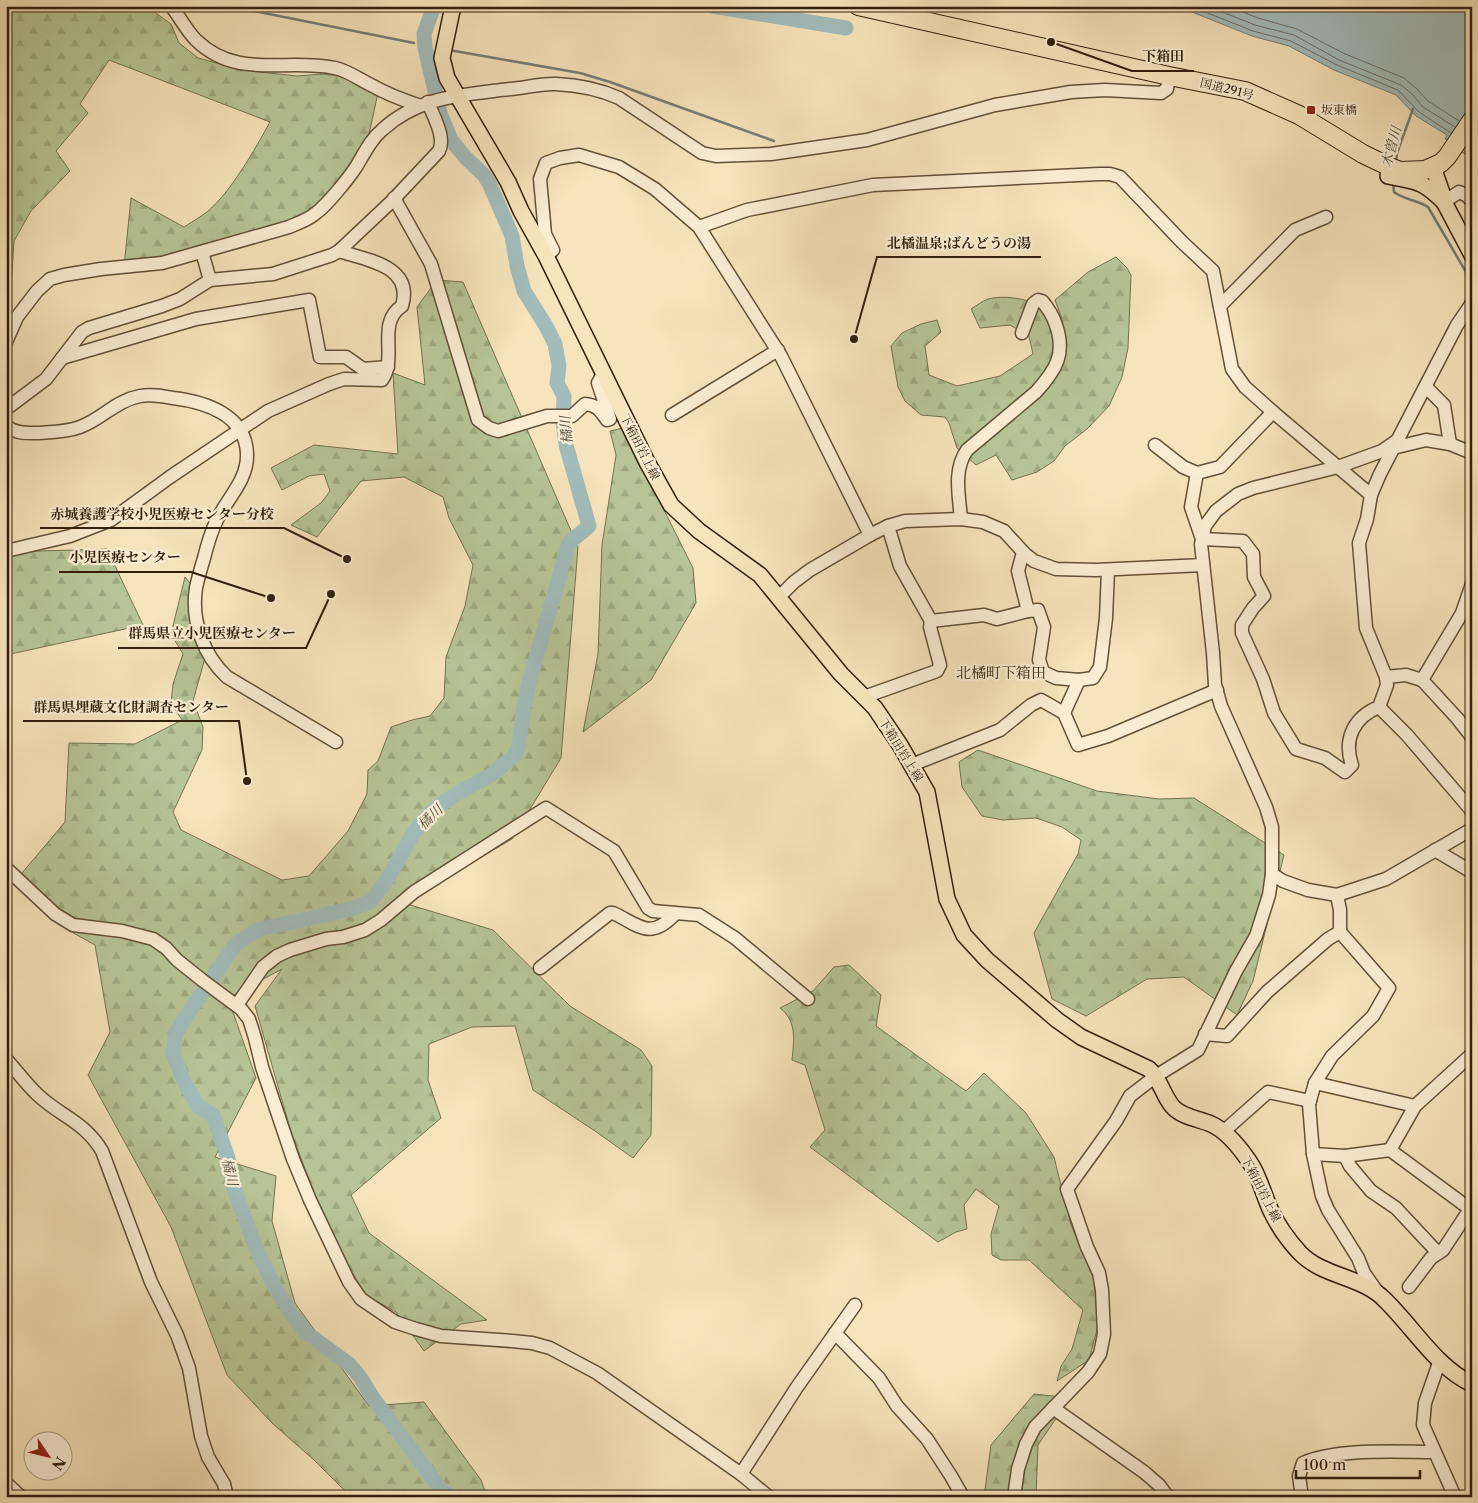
<svg xmlns="http://www.w3.org/2000/svg" width="1478" height="1503" viewBox="0 0 1478 1503" font-family="'Libre Caslon Text','Noto Serif JP',serif">
  <style>
    .forest { fill: url(#forest-firs); stroke: #747251 }
    .water { fill: #a2bcbb; stroke: #757d75 }
    .lines { fill: none; stroke-linecap: round; stroke-linejoin: round }
    .shore { stroke: #6a6e64; stroke-width: 1 }
    .stream { stroke: #757d75; stroke-width: 2.5 }
    .river { stroke: #a2bcbb; stroke-width: 15 }
    .minor-casing { stroke: #635038; stroke-width: 15 }
    .major-casing { stroke: #321f0c; stroke-width: 18 }
    .highway-casing { stroke: #321f0c; stroke-width: 20 }
    .minor { stroke: #faedd3; stroke-width: 12 }
    .major { stroke: #f7e4bc; stroke-width: 15 }
    .highway { stroke: #f7e4bc; stroke-width: 18 }
    .poi-dot { fill: #8f2418; stroke: #faedd3; stroke-width: 2 }
    .labels { text-anchor: middle; stroke-width: 4.5; stroke-linejoin: round; paint-order: stroke }
    .street-label { font-size: 12px; fill: #321f0c; stroke: #faedd3 }
    .poi-label { font-size: 12px; fill: #321f0c; stroke: #faedd3; text-anchor: start }
    .water-label { font-size: 14px; font-style: italic; fill: #544e41; stroke: #faedd3 }
    .quarter-label { font-size: 15px; fill: #321f0c; stroke: #faedd3 }
    .leader { fill: none; stroke: #321f0c; stroke-width: 2 }
    .callout-dot { fill: #321f0c; stroke: #faedd3; stroke-width: 2 }
    .callout-label { font-size: 14px; text-anchor: middle; font-weight: bold; fill: #321f0c; stroke: #faedd3; stroke-width: 4.5; stroke-linejoin: round; paint-order: stroke }
  </style>
  <defs>
    <pattern id="forest-firs" width="22" height="20" patternUnits="userSpaceOnUse" patternTransform="scale(1.25)"><rect width="22" height="20" fill="#b7c596"/><path d="M5 1l3.5 6h-7zM16 11l3.5 6h-7z" fill="#9ea980"/></pattern>
  </defs>
  <rect width="100%" height="100%" fill="#f7e4bc"/>
  <filter id="stains"><feTurbulence type="fractalNoise" baseFrequency=".004" numOctaves="4"/><feColorMatrix values="0 0 0 0 .2 0 0 0 0 .09 0 0 0 0 .02 0 0 0 .5 -.17"/></filter>
  <radialGradient id="worn" r=".72"><stop offset=".6" stop-color="#630" stop-opacity="0"/><stop offset="1" stop-color="#630" stop-opacity=".3"/></radialGradient>
  <g class="forest">
    <path d="M6 6H146L171 24 179 43 198 58 242 70 297 76 323 74 347 77 378 93 369 134 351 167 314 210 287 224 124 267 131 198 184 227C192 222 200 217 207 212 231 192 255 149 270 122L109 60 80 104 88 113 56 151 70 171 31 211 14 241 12 273 6 298Z"/>
    <polygon points="1468,141 1472,142 1472,157 1459,151"/>
    <path d="M1116 257 1127 268 1131 275 1128 348 1122 377 1109 406 1087 429 1065 446 1054 461 1037 472 1012 480 996 455 976 465 957 448 949 423 945 417 921 415 905 401 898 387 891 346 902 333 921 324 937 320 941 332 925 346 929 375 957 386 1000 376 1033 354 1029 336 1010 325 980 328 971 309C976 306 982 301 988 299 1002 295 1027 298 1039 306 1045 311 1049 319 1053 325L1062 319 1055 300 1088 272Z"/>
    <polygon points="437,280 463,282 578,547 561,758 512,839 385,913 407,904 493,930 570,1006 641,1050 652,1066 651,1135 633,1158 595,1131 533,1090 515,1026 472,1027 429,1044 428,1080 441,1118 351,1195 369,1233 487,1320 461,1324 424,1351 396,1312 366,1295 332,1239 291,1132 255,1006 282,969 228,998 256,1078 215,1157 276,1176 272,1221 295,1303 369,1406 424,1402 481,1480 487,1497 351,1497 314,1460 272,1423 227,1375 171,1227 88,1075 110,1032 95,945 68,930 37,902 17,879 65,822 69,743 135,744 182,720 171,703 173,684 183,654 171,634 185,577 193,587 205,658 193,701 203,727 202,750 173,812 181,830 282,880 309,876 348,831 367,794 368,770 378,761 391,727 412,720 430,716 444,698 446,657 465,606 473,565 449,518 443,497 404,477 361,481 317,537 291,525 321,503 330,491 324,474 309,476 282,490 271,468 314,445 398,454 393,373 425,385 417,307"/>
    <polygon points="623,428 693,568 696,603 651,680 583,732 598,654 602,545 616,455 610,431"/>
    <polygon points="107,549 143,625 6,655 6,552"/>
    <polygon points="978,750 1097,791 1159,799 1194,798 1284,855 1253,981 1237,1015 1184,977 1147,979 1086,1016 1052,999 1034,933 1078,854 1081,840 1062,827 1036,818 1003,820 982,816 962,787 959,762"/>
    <path d="M849 965 881 995 876 1026 966 1091 984 1073 1026 1113 1054 1157 1071 1225 1098 1286 1099 1322 1089 1360 1057 1381 1061 1366 1072 1349 1083 1310 1029 1260H1001L992 1255 991 1234 999 1206 976 1189 964 1205 967 1229 956 1232 938 1242 810 1147 825 1130 805 1065 792 1060C794 1040 797 1021 780 1008L813 991 834 967Z"/>
    <polygon points="1034,1394 1070,1398 1038,1445 1036,1497 984,1497 991,1445"/>
  </g>
  <polygon class="water" points="1177,6 1472,6 1472,142 1468,141 1463,147 1445,139 1447,135 1416,116 1396,95 1334,70 1289,46 1252,36"/>
  <g class="lines">
    <g class="shore">
      <polyline points="1190,6 1253,31 1291,41 1337,65 1398,90 1419,112 1451,133"/>
      <polyline points="1207,6 1255,25 1294,35 1339,60 1401,85 1412,94 1423,107 1455,127"/>
      <polyline points="1227,6 1258,18 1297,29 1343,53 1404,78 1417,89 1428,101 1459,121"/>
    </g>
    <g class="stream">
      <polyline points="229,6 414,43"/>
      <polyline points="449,50 580,73 610,82 774,141"/>
      <polyline points="1396,163 1397,153 1413,109"/>
      <path d="M1393 183 1394 192C1404 200 1418 200 1428 207L1466 272 1471 298"/>
    </g>
    <g class="river">
      <polyline points="434,6 424,34 425,48 440,113 451,140 466,158 484,175 490,185 512,236 517,266 524,291 546,326 555,344 559,366 557,383 564,396 563,422 566,445 589,526 569,543 530,679 523,712 519,746 515,755 491,775 458,793 434,809 414,832 387,880 370,902 351,909 257,930 235,945 187,1015 176,1033 173,1053 185,1084 199,1107 213,1115 228,1158 234,1189 257,1251 276,1289 291,1314 308,1334 349,1364 360,1377 373,1398 433,1479 441,1489 452,1497"/>
      <polyline points="712,6 846,28"/>
    </g>
    <g class="minor-casing">
      <g id="minor">
        <path d="M171 6C180 17 186 30 196 40 237 80 285 58 335 68 349 71 360 80 373 86 387 94 403 100 418 105"/>
        <path d="M394 198 431 264 478 420 489 428 498 431 547 416H572L585 404C597 405 600 410 607 420L610 419 598 383 603 374"/>
        <polyline points="1444,202 1459,192 1466,195 1472,201"/>
        <polyline points="699,227 747,210 873,185 1099,174 1110,174 1120,177 1182,242 1213,271 1232,369 1245,387 1273,412 1371,495"/>
        <polyline points="202,252 210,280"/>
        <polyline points="546,256 553,250 545,234 540,179 546,163 560,158 579,155 619,167 655,189 699,227 781,356 870,535"/>
        <polyline points="1220,306 1295,230 1326,217"/>
        <path d="M6 342 17 317 37 291 50 279 64 275 101 269 162 263 289 227C298 223 308 220 316 213 327 205 348 179 356 167 364 154 370 140 382 130 419 96 463 95 510 89 525 88 541 83 556 84 578 85 599 89 619 98L702 153 716 156 771 154 867 140 995 105 1071 92 1105 90 1161 93 1167 89 1169 76"/>
        <polyline points="62,358 196,319 309,300 320,357 346,357 363,369 388,367"/>
        <polyline points="1426,387 1444,405 1450,444"/>
        <path d="M6 409 46 379 82 332 89 328 162 306 180 299 210 280 273 274 332 255 339 251 392 201 439 151C446 137 433 116 428 102"/>
        <polyline points="672,415 778,350"/>
        <path d="M6 426C17 434 26 433 39 433 52 432 67 432 80 427 102 419 115 401 140 396 151 394 162 396 173 398 206 402 246 415 247 454 248 481 226 499 216 522 210 534 207 546 204 558 201 568 198 578 196 588 191 620 203 655 227 677L336 742"/>
        <polyline points="1155,445 1183,467 1197,473 1220,467 1273,412"/>
        <polyline points="1393,448 1426,440 1450,444 1472,453"/>
        <path d="M1197 473 1191 507 1202 539 1243 541 1253 554 1254 577 1264 596 1253 608 1242 625V633L1263 679 1274 713 1296 749 1325 758 1345 772 1352 765C1343 739 1354 717 1379 707L1387 685 1386 677 1366 628 1359 543 1367 519 1371 495 1380 474 1457 325 1472 303"/>
        <path d="M961 519C959 495 953 470 967 450L1036 392C1056 370 1066 354 1056 325 1053 316 1048 308 1042 301L1038 300 1033 304 1022 333"/>
        <polyline points="888,526 900,566 931,621 984,615 997,619 1028,611 1018,571 1023,552"/>
        <path d="M6 551 70 536 111 520 170 477 268 411 329 384 344 379 382 380C398 357 376 323 402 306 414 266 367 260 339 251"/>
        <polyline points="1472,584 1462,613 1422,680 1457,718 1472,737"/>
        <polyline points="779,597 794,582 810,570 870,535 888,526 905,521 961,519 983,522 1004,531 1025,554 1034,561 1056,569 1096,570 1203,565"/>
        <polyline points="1028,611 1038,610 1044,627 1039,660 1043,672 1056,678 1079,680"/>
        <polyline points="1386,677 1406,675 1422,680"/>
        <polyline points="864,697 937,671 940,665 930,627 931,621"/>
        <polyline points="1379,707 1407,735 1472,811"/>
        <polyline points="1064,713 1079,680 1093,678 1100,667 1106,618 1108,570"/>
        <polyline points="914,764 1000,730 1031,705 1041,700 1064,713 1078,745 1108,736 1217,690"/>
        <polyline points="1435,850 1472,872"/>
        <polyline points="6,868 55,914 73,925 122,931 153,939 166,948 177,960 202,980 241,1009 249,1019 255,1038 262,1067 293,1159 310,1200 349,1282 361,1299 395,1322 416,1329 441,1336 512,1341 532,1343 550,1348 597,1373 741,1474 769,1497"/>
        <polyline points="1272,874 1283,881 1308,890 1337,895 1386,879 1472,829"/>
        <polyline points="1340,932 1389,988 1373,1016 1332,1056 1315,1083 1309,1104 1313,1154 1322,1196 1328,1210 1358,1258 1364,1273 1378,1293"/>
        <path d="M540 968 610 913H613C639 925 650 941 675 914"/>
        <polyline points="237,1005 263,967 277,956 290,950 326,939 343,937 365,930 381,920 414,892 546,808 614,851 648,908 653,911 699,915 735,938 808,999"/>
        <polyline points="1205,1034 1227,1036 1267,992 1328,939 1340,932 1340,910 1337,895"/>
        <path d="M6 1059C17 1071 26 1084 38 1095 60 1116 85 1122 102 1151L151 1282 177 1335 189 1368 201 1436 208 1457 224 1484 227 1497"/>
        <polyline points="1315,1083 1415,1106"/>
        <polyline points="1223,1132 1268,1092 1310,1101"/>
        <polyline points="1390,1150 1415,1106 1472,1054"/>
        <polyline points="1313,1154 1345,1156 1390,1150 1470,1209 1472,1207"/>
        <polyline points="1345,1156 1350,1166 1371,1191 1396,1208 1438,1253"/>
        <polyline points="1409,1287 1431,1258 1443,1250 1470,1209 1472,1210"/>
        <polyline points="835,1333 879,1378 897,1406 927,1439 951,1476 963,1497"/>
        <polyline points="1440,1360 1425,1403 1423,1425 1455,1497"/>
        <polyline points="1053,1408 1144,1472 1159,1485 1168,1497"/>
        <polyline points="741,1474 797,1387 855,1305"/>
        <polyline points="6,1483 21,1497"/>
        <polyline points="1014,1497 1018,1469 1026,1444 1035,1427 1088,1372 1100,1354 1104,1334 1102,1290 1099,1273 1087,1247 1067,1189 1116,1121 1130,1096 1156,1076 1198,1050 1236,971 1256,936 1269,895 1272,874 1272,827 1266,807 1221,706 1215,685 1213,653 1201,544 1205,526 1216,511 1238,494 1253,488 1338,467 1382,451 1398,440"/>
        <path d="M1302 1497 1299 1476 1303 1463C1337 1448 1396 1452 1434 1452"/>
      </g>
    </g>
    <g class="major-casing">
      <g id="major">
        <path d="M453 6 442 58 447 78 508 182 521 211 546 256 647 462 671 505 699 531 760 575 841 674 875 708 900 745 927 792 947 899 964 935 987 960 1057 1020 1081 1037 1149 1069C1161 1080 1163 1096 1173 1107 1182 1117 1199 1119 1211 1124 1225 1130 1240 1148 1249 1161 1259 1175 1263 1193 1270 1209 1277 1224 1288 1240 1300 1253 1323 1277 1362 1276 1385 1300 1413 1327 1436 1367 1472 1384"/>
        <polyline points="1433,167 1443,196 1444,202 1472,255"/>
        <path d="M1388 176C1417 182 1422 180 1444 202"/>
      </g>
    </g>
    <g class="highway-casing">
      <polyline id="highway" points="858,6 1169,76 1245,91 1299,115 1363,154 1390,167 1400,171 1425,170 1441,163 1447,157 1472,120"/>
    </g>
    <use href="#minor" class="minor"/>
    <use href="#major" class="major"/>
    <use href="#highway" class="highway"/>
  </g>
  <rect class="poi-dot" x="1306" y="105" width="10" height="10" rx="2.5"/>
  <g class="labels">
    <g class="street-label">
      <text transform="translate(1227 89) rotate(14)" y="4">国道291号</text>
      <text transform="translate(640 447) rotate(63)" y="4">下箱田岩上線</text>
      <text transform="translate(901 750) rotate(58)" y="4">下箱田岩上線</text>
      <text transform="translate(1261 1189) rotate(63)" y="4">下箱田岩上線</text>
    </g>
    <g class="poi-label">
      <text x="1321" y="114">坂東橋</text>
    </g>
    <g class="water-label">
      <text transform="translate(1391 147) rotate(-75)" y="5">木曽川</text>
      <text transform="translate(566 430) rotate(-95)" y="5">橘川</text>
      <text transform="translate(430 817) rotate(-44)" y="5">橘川</text>
      <text transform="translate(230 1172) rotate(77)" y="5">橘川</text>
    </g>
    <g class="quarter-label">
      <text x="1001" y="678">北橘町下箱田</text>
    </g>
  </g>
  <path class="leader" d="M1051 42L1132 71H1194M854 339L877 257H1041M347 559L284 528H40M271 598L191 572H59M331 594L306 648H118M247 781L239 721H23"/>
  <g class="callout-dot">
    <circle cx="1051" cy="42" r="5"/>
    <circle cx="854" cy="339" r="5"/>
    <circle cx="347" cy="559" r="5"/>
    <circle cx="271" cy="598" r="5"/>
    <circle cx="331" cy="594" r="5"/>
    <circle cx="247" cy="781" r="5"/>
  </g>
  <g class="callout-label">
    <text x="1163" y="61">下箱田</text>
    <text x="959" y="248">北橘温泉;ばんどうの湯</text>
    <text x="162" y="519">赤城養護学校小児医療センター分校</text>
    <text x="125" y="562">小児医療センター</text>
    <text x="212" y="638">群馬県立小児医療センター</text>
    <text x="131" y="712">群馬県埋蔵文化財調査センター</text>
  </g>
  <rect width="1478" height="1503" fill="none" stroke="#f7e4bc" stroke-width="25"/>
  <rect x="8" y="8" width="1463" height="1488" fill="none" stroke="#321f0c" stroke-width="2.5"/>
  <rect x="12" y="12" width="1453" height="1478" fill="none" stroke="#321f0c"/>
  <g transform="translate(48 1456) rotate(125)"><circle r="24" fill="#faedd3" stroke="#aa9b83"/>
  <path d="M0-4L9 19L0 12L-9 19Z" fill="#8f2418"/>
  <text y="-8" font-size="14" font-weight="bold" text-anchor="middle" fill="#321f0c">N</text>
  </g>
  <path d="M1296 1470v8h124v-8" fill="none" stroke="#321f0c" stroke-width="2.5"/>
  <text x="1303" y="1470" font-size="15" fill="#321f0c" stroke="#faedd3" stroke-width="4" paint-order="stroke">100 m</text>
  <rect width="100%" height="100%" filter="url(#stains)"/>
  <rect width="100%" height="100%" fill="url(#worn)"/>
</svg>
